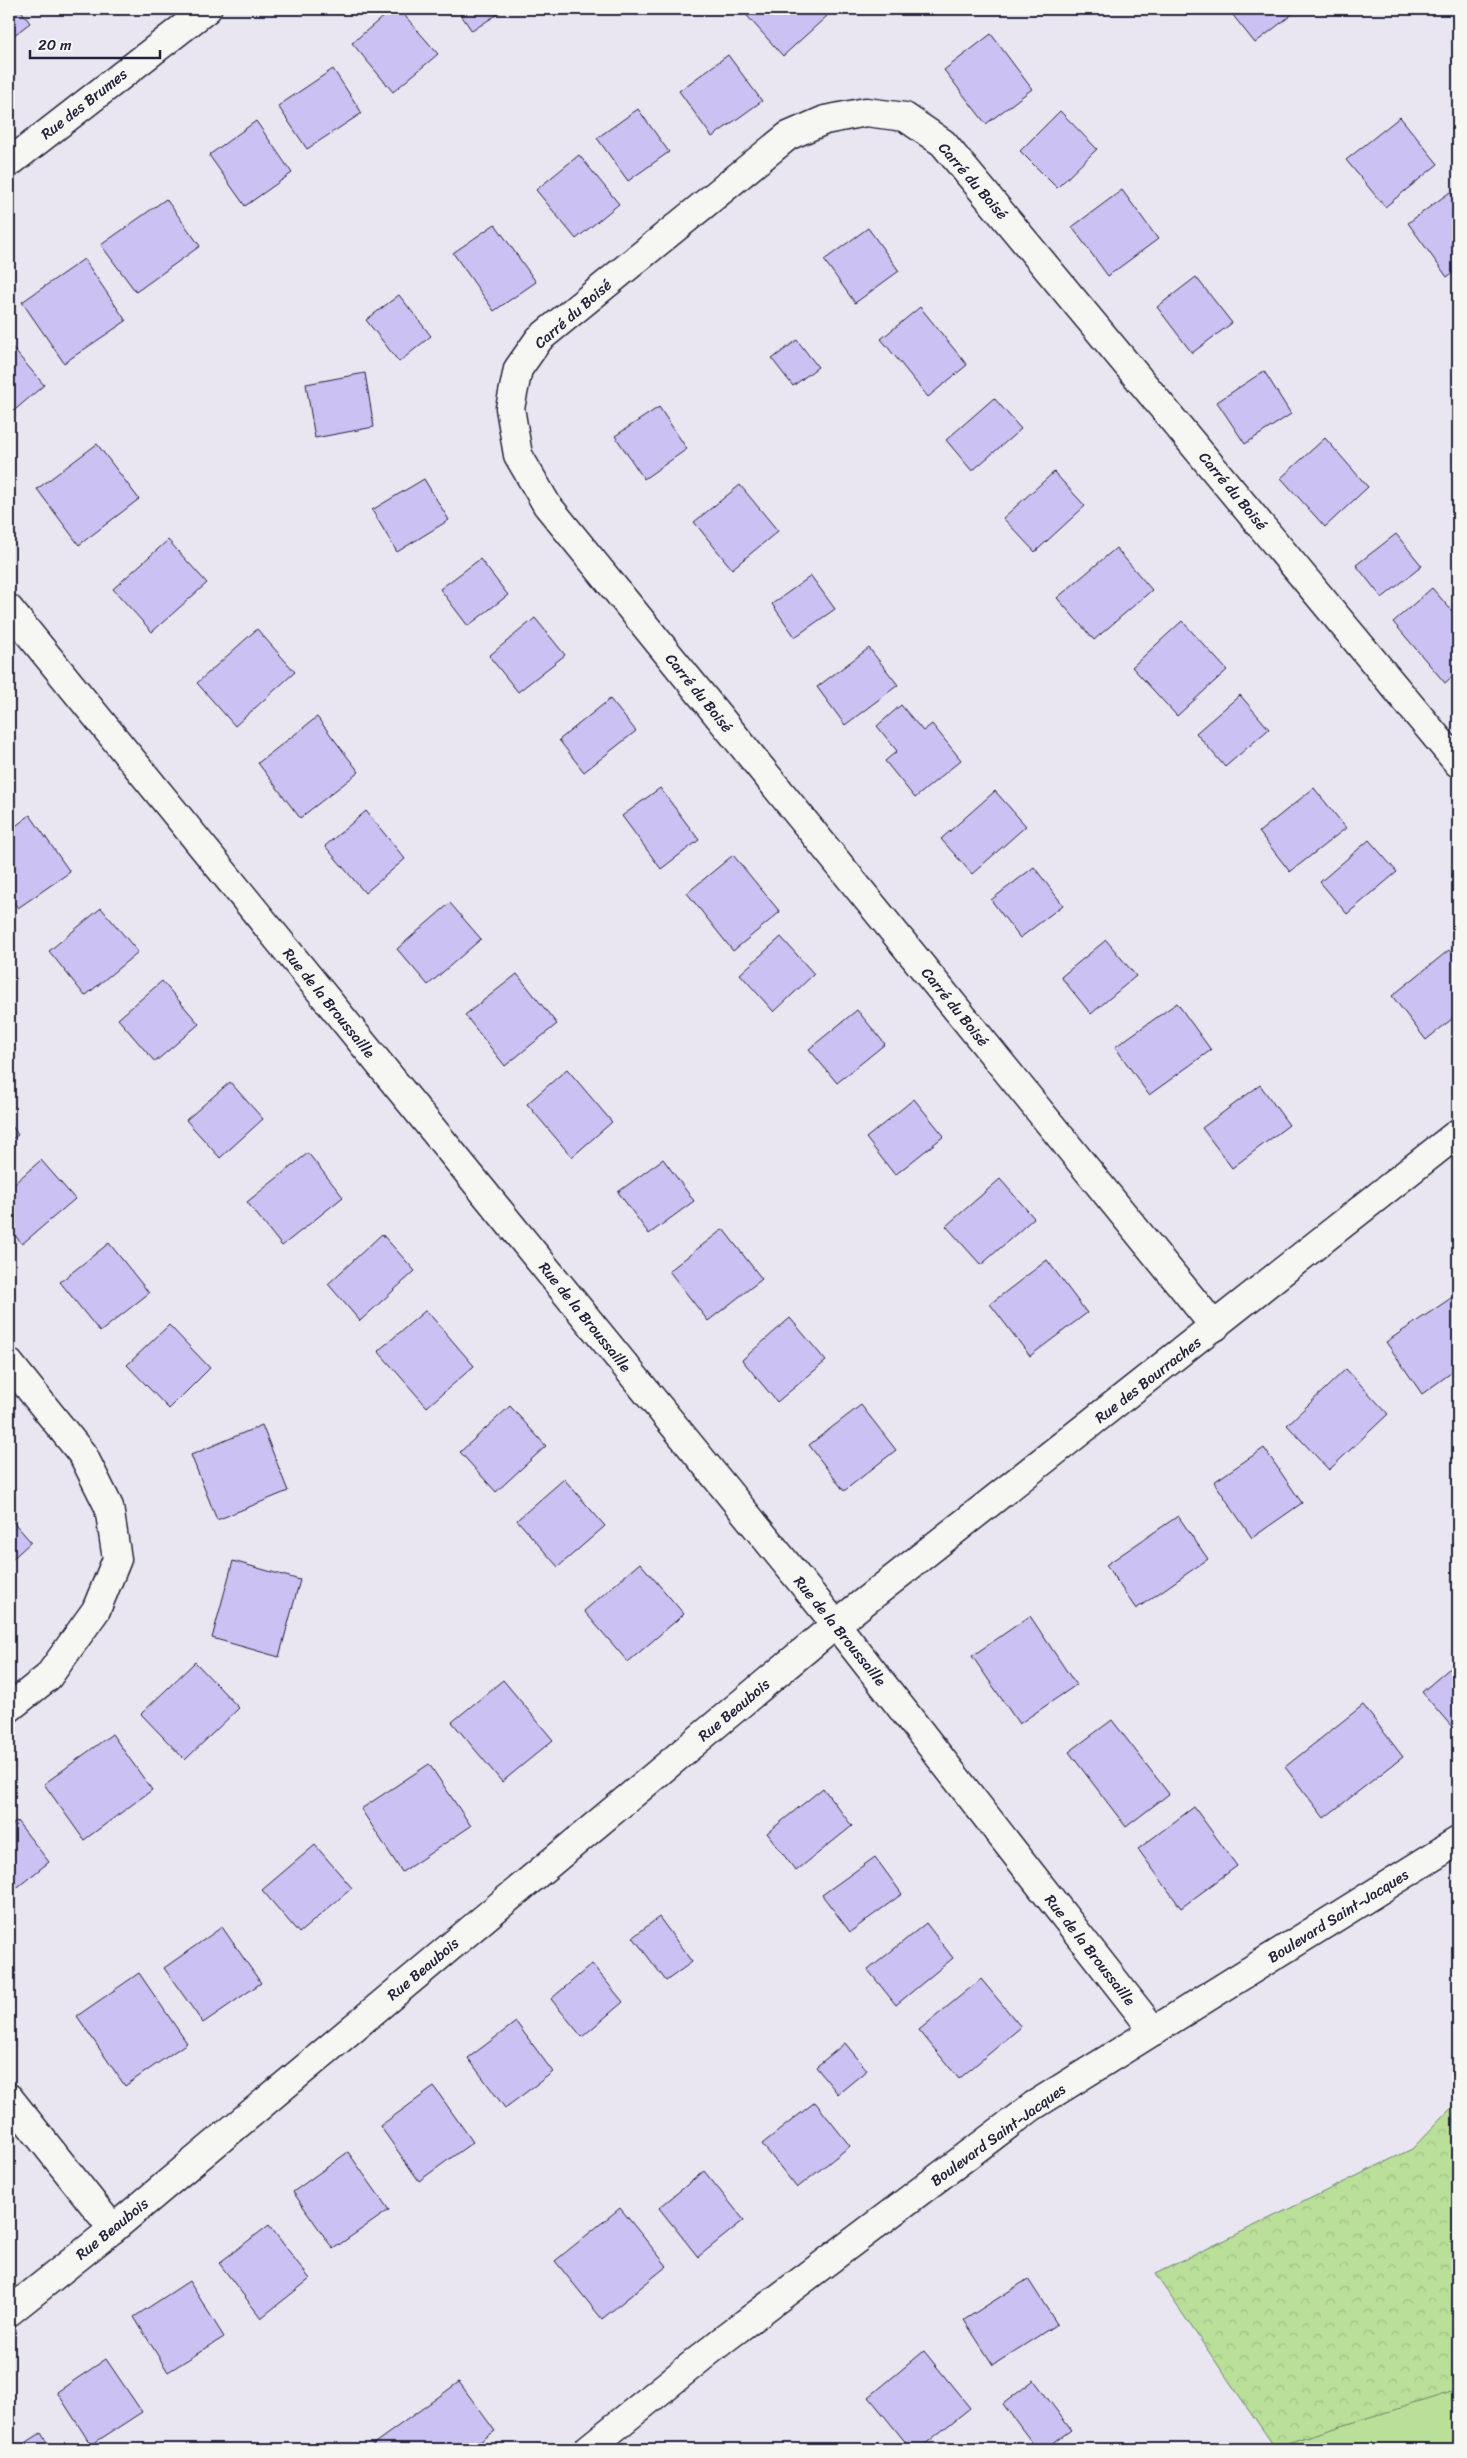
<svg xmlns="http://www.w3.org/2000/svg" width="1467" height="2458" viewBox="0 0 1467 2458" font-family="Sriracha,sans-serif">
  <style>
    .forest { fill: url(#forest-crowns); stroke: #6e806a }
    .park { fill: #badf99; stroke: #6e806a }
    .building { fill: #cbc1f3; stroke: #22223b }
    .lines { fill: none; stroke-linecap: round; stroke-linejoin: round }
    .minor-casing { stroke: #22223b; stroke-width: 31 }
    .minor { stroke: #f6f6f2; stroke-width: 28 }
    .labels { text-anchor: middle; stroke-width: 4; stroke-linejoin: round; paint-order: stroke }
    .street-label { font-size: 15px; fill: #22223b; stroke: #f6f6f2 }
  </style>
  <defs>
    <pattern id="forest-crowns" width="20" height="18" patternUnits="userSpaceOnUse" patternTransform="scale(1.25)"><rect width="20" height="18" fill="#badf99"/><path d="M2 6a3 3 0 1 1 6 0M12 15a3 3 0 1 1 6 0" fill="none" stroke="#a0bf85"/></pattern>
  </defs>
  <rect width="100%" height="100%" fill="#e9e6f2"/>
  <filter id="ink" filterUnits="userSpaceOnUse"><feTurbulence type="fractalNoise" baseFrequency=".02" numOctaves="2"/><feDisplacementMap in="SourceGraphic" scale="10" xChannelSelector="R" yChannelSelector="G"/><feConvolveMatrix kernelMatrix="1 2 1 2 8 2 1 2 1" color-interpolation-filters="sRGB"/></filter>
  <g filter="url(#ink)">
    <polygon class="forest" points="1458,2101 1458,2449 1270,2449 1274,2446 1155,2274 1412,2149"/>
    <polygon class="park" points="1458,2390 1458,2449 1270,2449 1274,2447"/>
    <g class="building">
      <polygon points="9,9 20,9 30,23 9,39"/>
      <polygon points="392,9 399,9 438,54 393,92 352,43"/>
      <polygon points="457,9 505,9 472,31"/>
      <polygon points="741,9 821,9 827,16 783,56"/>
      <polygon points="1228,9 1299,9 1255,43"/>
      <polygon points="991,34 1032,89 986,124 944,70"/>
      <polygon points="728,55 762,101 712,137 679,91"/>
      <polygon points="333,69 362,113 307,149 278,106"/>
      <polygon points="638,109 669,152 628,181 597,138"/>
      <polygon points="1060,111 1097,149 1057,188 1020,151"/>
      <polygon points="1400,117 1438,164 1385,207 1346,160"/>
      <polygon points="256,121 292,173 245,206 209,155"/>
      <polygon points="579,155 619,204 576,239 536,190"/>
      <polygon points="1122,190 1158,239 1108,276 1072,227"/>
      <polygon points="1450,192 1458,204 1458,269 1447,277 1408,223"/>
      <polygon points="166,199 200,246 136,292 101,245"/>
      <polygon points="495,224 536,282 494,311 453,253"/>
      <polygon points="868,228 899,271 855,303 824,260"/>
      <polygon points="84,259 126,321 64,363 22,302"/>
      <polygon points="1196,277 1232,323 1192,353 1157,307"/>
      <polygon points="399,295 431,336 399,362 366,320"/>
      <polygon points="920,307 967,365 928,397 881,339"/>
      <polygon points="797,340 818,367 793,386 772,359"/>
      <polygon points="9,344 44,385 9,415"/>
      <polygon points="1264,371 1291,414 1245,444 1217,402"/>
      <polygon points="365,373 374,427 315,438 306,384"/>
      <polygon points="994,398 1021,429 972,471 946,440"/>
      <polygon points="659,407 687,449 644,479 615,436"/>
      <polygon points="1325,438 1368,487 1325,527 1281,478"/>
      <polygon points="97,444 139,499 79,545 37,489"/>
      <polygon points="1054,472 1085,506 1035,552 1003,518"/>
      <polygon points="424,479 449,520 397,552 372,510"/>
      <polygon points="740,485 778,531 732,569 694,522"/>
      <polygon points="1396,534 1422,566 1382,598 1356,565"/>
      <polygon points="168,540 207,583 152,632 113,589"/>
      <polygon points="1116,548 1152,590 1094,640 1057,598"/>
      <polygon points="480,559 508,595 468,626 440,589"/>
      <polygon points="811,576 835,609 795,637 772,604"/>
      <polygon points="1432,588 1458,618 1458,671 1445,683 1393,622"/>
      <polygon points="535,618 565,655 518,692 489,656"/>
      <polygon points="1182,621 1227,670 1177,716 1132,667"/>
      <polygon points="257,629 295,672 235,726 197,683"/>
      <polygon points="869,648 898,685 845,725 817,687"/>
      <polygon points="1240,695 1269,729 1225,767 1196,733"/>
      <polygon points="610,699 636,731 584,772 559,740"/>
      <polygon points="901,705 923,731 932,724 961,760 915,798 885,761 897,751 877,726"/>
      <polygon points="317,717 359,772 300,818 258,763"/>
      <polygon points="660,788 699,840 661,869 622,816"/>
      <polygon points="1314,788 1346,828 1290,872 1259,832"/>
      <polygon points="995,791 1026,826 972,874 941,839"/>
      <polygon points="366,811 405,859 365,893 325,846"/>
      <polygon points="30,815 70,872 18,908 9,896 9,831"/>
      <polygon points="1369,840 1397,872 1347,914 1320,882"/>
      <polygon points="733,855 780,912 733,951 687,893"/>
      <polygon points="1034,867 1063,905 1020,938 991,900"/>
      <polygon points="450,903 481,939 428,985 397,949"/>
      <polygon points="101,908 138,952 85,996 49,951"/>
      <polygon points="781,937 814,974 774,1012 740,974"/>
      <polygon points="1106,940 1136,976 1091,1014 1061,977"/>
      <polygon points="1449,950 1458,961 1458,1014 1426,1040 1392,996"/>
      <polygon points="517,974 557,1024 505,1066 465,1015"/>
      <polygon points="162,981 199,1024 155,1062 118,1019"/>
      <polygon points="1177,1003 1211,1050 1149,1095 1115,1047"/>
      <polygon points="857,1010 885,1044 837,1083 809,1049"/>
      <polygon points="567,1069 612,1122 572,1157 527,1104"/>
      <polygon points="230,1082 263,1119 220,1158 186,1120"/>
      <polygon points="1260,1085 1289,1125 1232,1168 1202,1128"/>
      <polygon points="914,1099 944,1136 895,1175 866,1138"/>
      <polygon points="9,1121 18,1135 9,1141"/>
      <polygon points="308,1153 343,1197 282,1246 247,1202"/>
      <polygon points="663,1159 694,1201 649,1234 618,1192"/>
      <polygon points="41,1160 75,1199 22,1244 9,1228 9,1188"/>
      <polygon points="1000,1179 1034,1218 981,1265 946,1226"/>
      <polygon points="723,1229 762,1279 708,1321 669,1271"/>
      <polygon points="382,1234 415,1271 360,1321 328,1284"/>
      <polygon points="109,1243 149,1293 100,1332 60,1282"/>
      <polygon points="1047,1260 1087,1313 1030,1356 990,1304"/>
      <polygon points="1454,1296 1458,1303 1458,1368 1422,1394 1386,1342"/>
      <polygon points="426,1310 474,1366 427,1407 378,1351"/>
      <polygon points="790,1318 826,1361 777,1402 742,1360"/>
      <polygon points="169,1325 210,1368 169,1409 127,1365"/>
      <polygon points="1346,1369 1388,1414 1329,1470 1287,1425"/>
      <polygon points="861,1405 896,1450 844,1491 809,1445"/>
      <polygon points="510,1406 546,1446 496,1492 460,1452"/>
      <polygon points="262,1425 288,1491 217,1520 191,1455"/>
      <polygon points="1264,1448 1302,1503 1252,1538 1214,1482"/>
      <polygon points="564,1479 605,1526 558,1567 517,1520"/>
      <polygon points="1178,1516 1208,1559 1136,1609 1106,1565"/>
      <polygon points="9,1517 31,1542 9,1562"/>
      <polygon points="233,1561 300,1580 279,1657 212,1638"/>
      <polygon points="640,1563 684,1614 628,1662 584,1611"/>
      <polygon points="1030,1616 1076,1685 1019,1724 972,1656"/>
      <polygon points="1458,1661 1458,1734 1422,1692"/>
      <polygon points="195,1662 239,1708 185,1760 141,1714"/>
      <polygon points="503,1680 553,1740 502,1782 452,1722"/>
      <polygon points="1363,1705 1403,1757 1324,1818 1285,1767"/>
      <polygon points="1112,1720 1169,1794 1126,1827 1069,1752"/>
      <polygon points="112,1734 152,1790 84,1840 44,1784"/>
      <polygon points="429,1764 471,1826 402,1872 361,1809"/>
      <polygon points="823,1788 852,1826 796,1871 767,1833"/>
      <polygon points="1194,1807 1237,1866 1181,1908 1138,1849"/>
      <polygon points="17,1821 49,1862 9,1894 9,1828"/>
      <polygon points="315,1845 352,1888 299,1933 262,1890"/>
      <polygon points="875,1857 902,1894 850,1932 822,1895"/>
      <polygon points="659,1917 692,1962 666,1981 633,1937"/>
      <polygon points="926,1923 953,1958 896,2005 868,1970"/>
      <polygon points="222,1927 261,1983 203,2023 164,1968"/>
      <polygon points="592,1964 623,2002 582,2037 551,1999"/>
      <polygon points="139,1973 187,2043 125,2086 77,2016"/>
      <polygon points="981,1979 1021,2027 959,2079 919,2030"/>
      <polygon points="516,2022 553,2072 505,2108 468,2058"/>
      <polygon points="845,2043 867,2070 838,2094 816,2067"/>
      <polygon points="434,2087 473,2142 419,2181 380,2126"/>
      <polygon points="815,2102 850,2146 797,2188 762,2144"/>
      <polygon points="348,2152 389,2210 333,2249 293,2192"/>
      <polygon points="704,2171 744,2220 698,2257 659,2208"/>
      <polygon points="620,2208 667,2266 602,2319 555,2261"/>
      <polygon points="269,2225 310,2279 261,2318 219,2263"/>
      <polygon points="1028,2279 1057,2324 993,2365 964,2320"/>
      <polygon points="189,2281 224,2337 168,2372 134,2317"/>
      <polygon points="924,2351 970,2408 919,2449 911,2449 869,2397"/>
      <polygon points="106,2359 142,2412 91,2445 57,2392"/>
      <polygon points="1034,2380 1071,2430 1045,2449 1037,2449 1003,2404"/>
      <polygon points="459,2382 495,2431 470,2449 375,2449 372,2445"/>
      <polygon points="41,2433 51,2449 16,2449"/>
    </g>
    <g class="lines">
      <g class="minor-casing">
        <g id="minor">
          <polyline points="9,163 207,9"/>
          <polyline points="9,609 838,1627 1154,2031"/>
          <polyline points="1215,1327 547,505 518,455 510,408 518,369 539,339 788,136 825,120 866,112 905,117 943,143 1458,763"/>
          <polyline points="9,1363 83,1455 109,1507 117,1559 96,1610 48,1677 9,1708"/>
          <polyline points="9,2098 113,2229"/>
          <polyline points="9,2312 113,2229 835,1625 1458,1133"/>
          <polyline points="588,2449 723,2340 1033,2106 1458,1841"/>
        </g>
      </g>
      <use href="#minor" class="minor"/>
    </g>
  </g>
  <g class="labels">
    <g class="street-label">
      <text transform="translate(84 104) rotate(-38)" y="5">Rue des Brumes</text>
      <text transform="translate(973 181) rotate(49)" y="5">Carré du Boisé</text>
      <text transform="translate(573 314) rotate(-41)" y="5">Carré du Boisé</text>
      <text transform="translate(1233 491) rotate(50)" y="5">Carré du Boisé</text>
      <text transform="translate(699 693) rotate(51)" y="5">Carré du Boisé</text>
      <text transform="translate(329 1003) rotate(51)" y="5">Rue de la Broussaille</text>
      <text transform="translate(955 1007) rotate(51)" y="5">Carré du Boisé</text>
      <text transform="translate(585 1317) rotate(51)" y="5">Rue de la Broussaille</text>
      <text transform="translate(1148 1380) rotate(-38)" y="5">Rue des Bourraches</text>
      <text transform="translate(840 1631) rotate(51)" y="5">Rue de la Broussaille</text>
      <text transform="translate(734 1710) rotate(-40)" y="5">Rue Beaubois</text>
      <text transform="translate(1338 1916) rotate(-32)" y="5">Boulevard Saint-Jacques</text>
      <text transform="translate(1090 1950) rotate(52)" y="5">Rue de la Broussaille</text>
      <text transform="translate(423 1969) rotate(-40)" y="5">Rue Beaubois</text>
      <text transform="translate(998 2135) rotate(-36)" y="5">Boulevard Saint-Jacques</text>
      <text transform="translate(112 2229) rotate(-39)" y="5">Rue Beaubois</text>
    </g>
  </g>
  <rect width="1467" height="2458" fill="none" stroke="#f6f6f2" stroke-width="30"/>
  <rect x="15" y="15" width="1437" height="2428" fill="none" stroke="#22223b" stroke-width="2" filter="url(#ink)"/>
  <path d="M30 50v8h130v-8" fill="none" stroke="#22223b" stroke-width="2.5"/>
  <text x="38" y="50" font-size="15" fill="#22223b" stroke="#f6f6f2" stroke-width="4" paint-order="stroke">20 m</text>
</svg>
